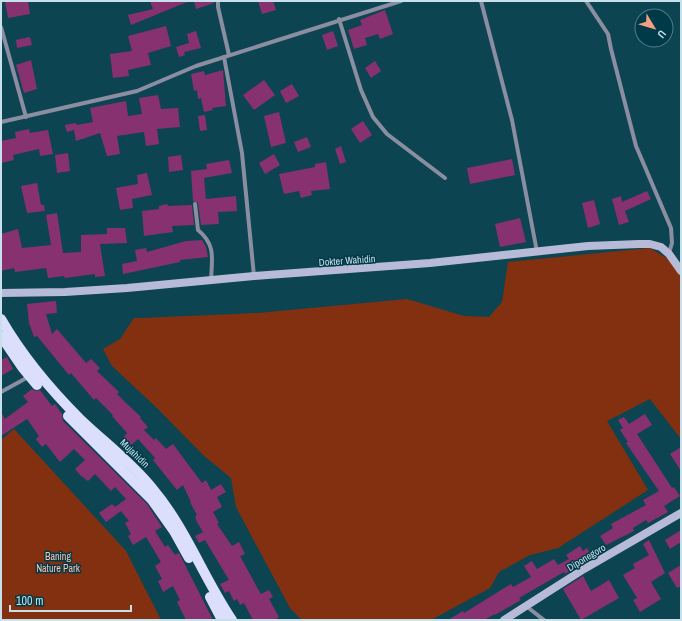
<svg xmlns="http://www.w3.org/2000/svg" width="682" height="621" viewBox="0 0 682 621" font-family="'Archivo Narrow',sans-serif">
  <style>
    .green { fill: #833010 }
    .building { fill: #873170 }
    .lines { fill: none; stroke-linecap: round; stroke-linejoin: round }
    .street { stroke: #8b8ea0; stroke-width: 4 }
    .secondary { stroke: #b7bbd7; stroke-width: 8 }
    .primary { stroke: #dbdffc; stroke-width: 10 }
    .labels { text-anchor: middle; stroke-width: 3; stroke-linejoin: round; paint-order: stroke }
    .street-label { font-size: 10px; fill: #c7e0e9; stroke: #003947 }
    .park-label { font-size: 10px; fill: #f8c1af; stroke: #003947 }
  </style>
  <rect width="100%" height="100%" fill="#0d4452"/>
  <g class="green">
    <polygon points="650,248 673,262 681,278 681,439 650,399 607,421 648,490 558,548 530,555 499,572 490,588 431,620 302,620 290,608 236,507 231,478 203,455 157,408 112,366 103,349 120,339 134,318 142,318 258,313 407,299 464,316 489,317 502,302 508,262"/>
    <polygon points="14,429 126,551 161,620 1,620 1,440"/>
  </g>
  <g class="building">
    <polygon points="5,1 28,1 30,14 8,18"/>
    <polygon points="150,1 187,1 187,2 131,25 128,15 153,9"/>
    <polygon points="194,1 214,1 214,3 196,9"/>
    <polygon points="258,1 273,1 276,10 262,14"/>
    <polygon points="385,10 393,34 380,39 378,34 365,38 367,45 354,49 348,30 362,25 360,20"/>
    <polygon points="166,26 171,46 148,53 151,65 128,70 129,76 113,78 110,54 132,51 128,36"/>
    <polygon points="196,31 201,48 184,52 185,55 179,57 176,47 189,43 187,34"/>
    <polygon points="333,31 338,46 327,50 322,35"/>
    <polygon points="30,37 32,45 17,48 16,40"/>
    <polygon points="31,60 37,89 24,93 16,65"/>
    <polygon points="375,61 381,71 371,78 365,68"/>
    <polygon points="223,70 226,106 212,108 213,110 204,112 201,98 198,99 197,90 194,91 191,74 204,71 205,75"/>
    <polygon points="264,80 275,95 254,110 243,95"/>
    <polygon points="292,84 299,96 286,103 280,91"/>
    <polygon points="158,95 161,109 178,108 180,127 157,129 159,144 146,146 144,132 117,136 120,154 107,156 100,133 76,141 74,130 67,132 65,125 76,123 77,125 93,122 90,108 126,101 128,116 142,114 139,98"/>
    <polygon points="279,112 286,143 271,147 264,116"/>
    <polygon points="205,115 207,130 200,131 198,116"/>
    <polygon points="363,121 372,135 360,143 351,129"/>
    <polygon points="29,129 30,133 48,130 53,154 40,156 39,149 13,155 14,160 1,163 1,141 16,138 15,132"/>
    <polygon points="307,137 311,147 298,152 294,142"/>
    <polygon points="341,146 346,162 340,164 335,149"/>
    <polygon points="68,153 70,171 57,173 55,155"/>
    <polygon points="274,154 280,165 265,174 259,163"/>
    <polygon points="181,155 183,170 169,172 168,157"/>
    <polygon points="512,159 515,175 470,184 467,168"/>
    <polygon points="229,160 232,173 204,178 206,199 236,196 237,211 218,212 219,224 201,225 198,203 193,201 191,171 207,169 206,164"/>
    <polygon points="326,162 330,189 311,191 312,195 301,198 299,191 284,194 279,174 315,167 315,164"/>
    <polygon points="147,173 152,195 132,199 133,208 120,210 116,188 138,184 137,175"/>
    <polygon points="37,183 41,205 44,205 45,211 27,213 21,186"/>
    <polygon points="647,191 651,199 625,211 629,222 619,225 612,199 621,196 622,202"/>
    <polygon points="594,200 600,224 588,228 582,203"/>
    <polygon points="167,204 168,206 192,205 194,225 172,226 173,232 144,236 142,211 159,209 159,206"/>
    <polygon points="57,213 63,253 81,252 81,235 107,234 107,228 125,228 127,243 100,244 105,276 95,277 95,274 65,278 64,276 48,278 46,268 15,272 14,268 1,271 1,234 18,229 22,248 51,245 46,215"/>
    <polygon points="520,218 526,242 500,247 495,224"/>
    <polygon points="202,240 206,247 208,257 180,260 180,262 123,274 122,264 137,261 135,250 146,248 147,252 186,241"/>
    <polygon points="56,301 57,313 46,314 52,334 57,329 86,363 91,359 100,368 97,371 119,392 117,394 125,402 141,417 140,418 148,427 144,430 154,440 156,438 166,449 173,444 202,483 206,480 211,490 221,484 226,492 217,497 222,507 213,512 219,523 217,524 232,546 239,542 245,554 240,556 258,589 261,594 269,590 273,597 269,599 279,617 275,620 253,620 244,603 240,605 237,599 234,601 229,591 225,593 220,584 229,580 205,540 199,543 195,536 203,532 197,522 195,516 197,515 190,502 191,502 183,485 177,490 153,460 155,458 138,439 130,446 123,438 127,433 112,416 113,415 96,398 94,400 71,373 69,375 37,336 34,337 29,323 27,304"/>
    <polygon points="7,357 13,369 1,376 1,360"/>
    <polygon points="32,389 35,391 40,390 52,406 55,404 62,414 63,421 147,504 162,527 155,531 165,547 168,545 175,555 179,553 213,620 186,620 177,602 180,600 173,586 163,592 158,581 162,579 155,566 161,562 146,537 133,545 128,536 131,534 125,523 129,521 121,511 106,522 99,513 112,504 115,507 126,499 115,487 111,491 95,474 88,481 81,476 75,469 85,460 74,449 60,462 46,444 42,447 36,439 39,436 27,419 1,436 1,412 5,419 28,402 23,396"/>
    <polygon points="645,414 652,425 637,434 672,488 674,487 680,496 664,506 668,512 648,523 646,520 633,528 634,531 606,545 600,536 613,528 611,524 646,505 643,500 659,491 626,443 628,442 620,430 623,428 618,420 624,417 629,424"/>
    <polygon points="681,447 681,471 670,454"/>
    <polygon points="681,530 681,542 670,549 665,540"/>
    <polygon points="649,540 665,573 651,582 661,599 640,612 633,600 637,598 623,575 635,568 633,564 649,555 643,544"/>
    <polygon points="580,546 583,551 587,548 592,556 565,574 564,572 519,598 521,600 495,615 495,614 484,620 448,620 463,611 464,613 511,584 513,587 531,577 524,566 532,561 537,569 554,559 558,565 569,559 566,555"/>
    <polygon points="681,565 681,586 677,588 668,573"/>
    <polygon points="583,576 591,591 609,580 619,598 581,620 563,589"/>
  </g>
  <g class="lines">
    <g class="street">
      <polyline points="218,1 218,7 229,55"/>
      <polyline points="481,1 512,120 537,252"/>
      <polyline points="586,1 608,34 611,49 636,146 671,228 672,243 669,253"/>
      <polyline points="339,19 361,90 373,117 387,134 445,178"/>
      <polyline points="1,27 26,117"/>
      <polyline points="224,57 242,153 254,276"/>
      <polyline points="1,122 137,91 196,66 401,1"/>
      <path d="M195 204 198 230C216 245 212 258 211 280"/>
      <polyline points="1,392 30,376"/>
      <polyline points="526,606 544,620"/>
    </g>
    <g class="secondary">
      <polyline points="1,293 65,292 127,288 254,276 430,263 588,246 639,244 650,244 661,247 669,254 681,271"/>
      <polyline points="504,620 584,569 681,513"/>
    </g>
    <g class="primary">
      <path d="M1 319C23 357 49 388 80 419 104 442 131 462 152 488 186 528 203 577 232 620"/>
      <polyline points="1,336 22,367 37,385"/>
      <polyline points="68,416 152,500 174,531 189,558"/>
      <polyline points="210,597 222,620"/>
    </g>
  </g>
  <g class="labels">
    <g class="street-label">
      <text transform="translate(347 260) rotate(-4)" y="4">Dokter Wahidin</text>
      <text transform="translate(135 453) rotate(44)" y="4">Mujahidin</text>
      <text transform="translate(586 557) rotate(-31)" y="4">Diponegoro</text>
    </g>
    <g class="park-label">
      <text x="58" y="560">Baning<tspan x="58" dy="12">Nature Park</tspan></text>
    </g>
  </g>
  <rect width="682" height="621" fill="none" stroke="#c7e0e9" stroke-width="4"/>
  <g transform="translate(654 28) rotate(128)"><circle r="19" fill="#003947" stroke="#507c88"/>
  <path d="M0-3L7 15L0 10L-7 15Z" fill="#f39f83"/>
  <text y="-6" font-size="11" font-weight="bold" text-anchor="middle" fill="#c7e0e9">U</text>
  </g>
  <path d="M10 605v6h121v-6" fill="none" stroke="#c7e0e9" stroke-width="2"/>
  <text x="16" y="605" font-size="12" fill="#c7e0e9" stroke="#003947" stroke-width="3" paint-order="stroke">100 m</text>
</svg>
